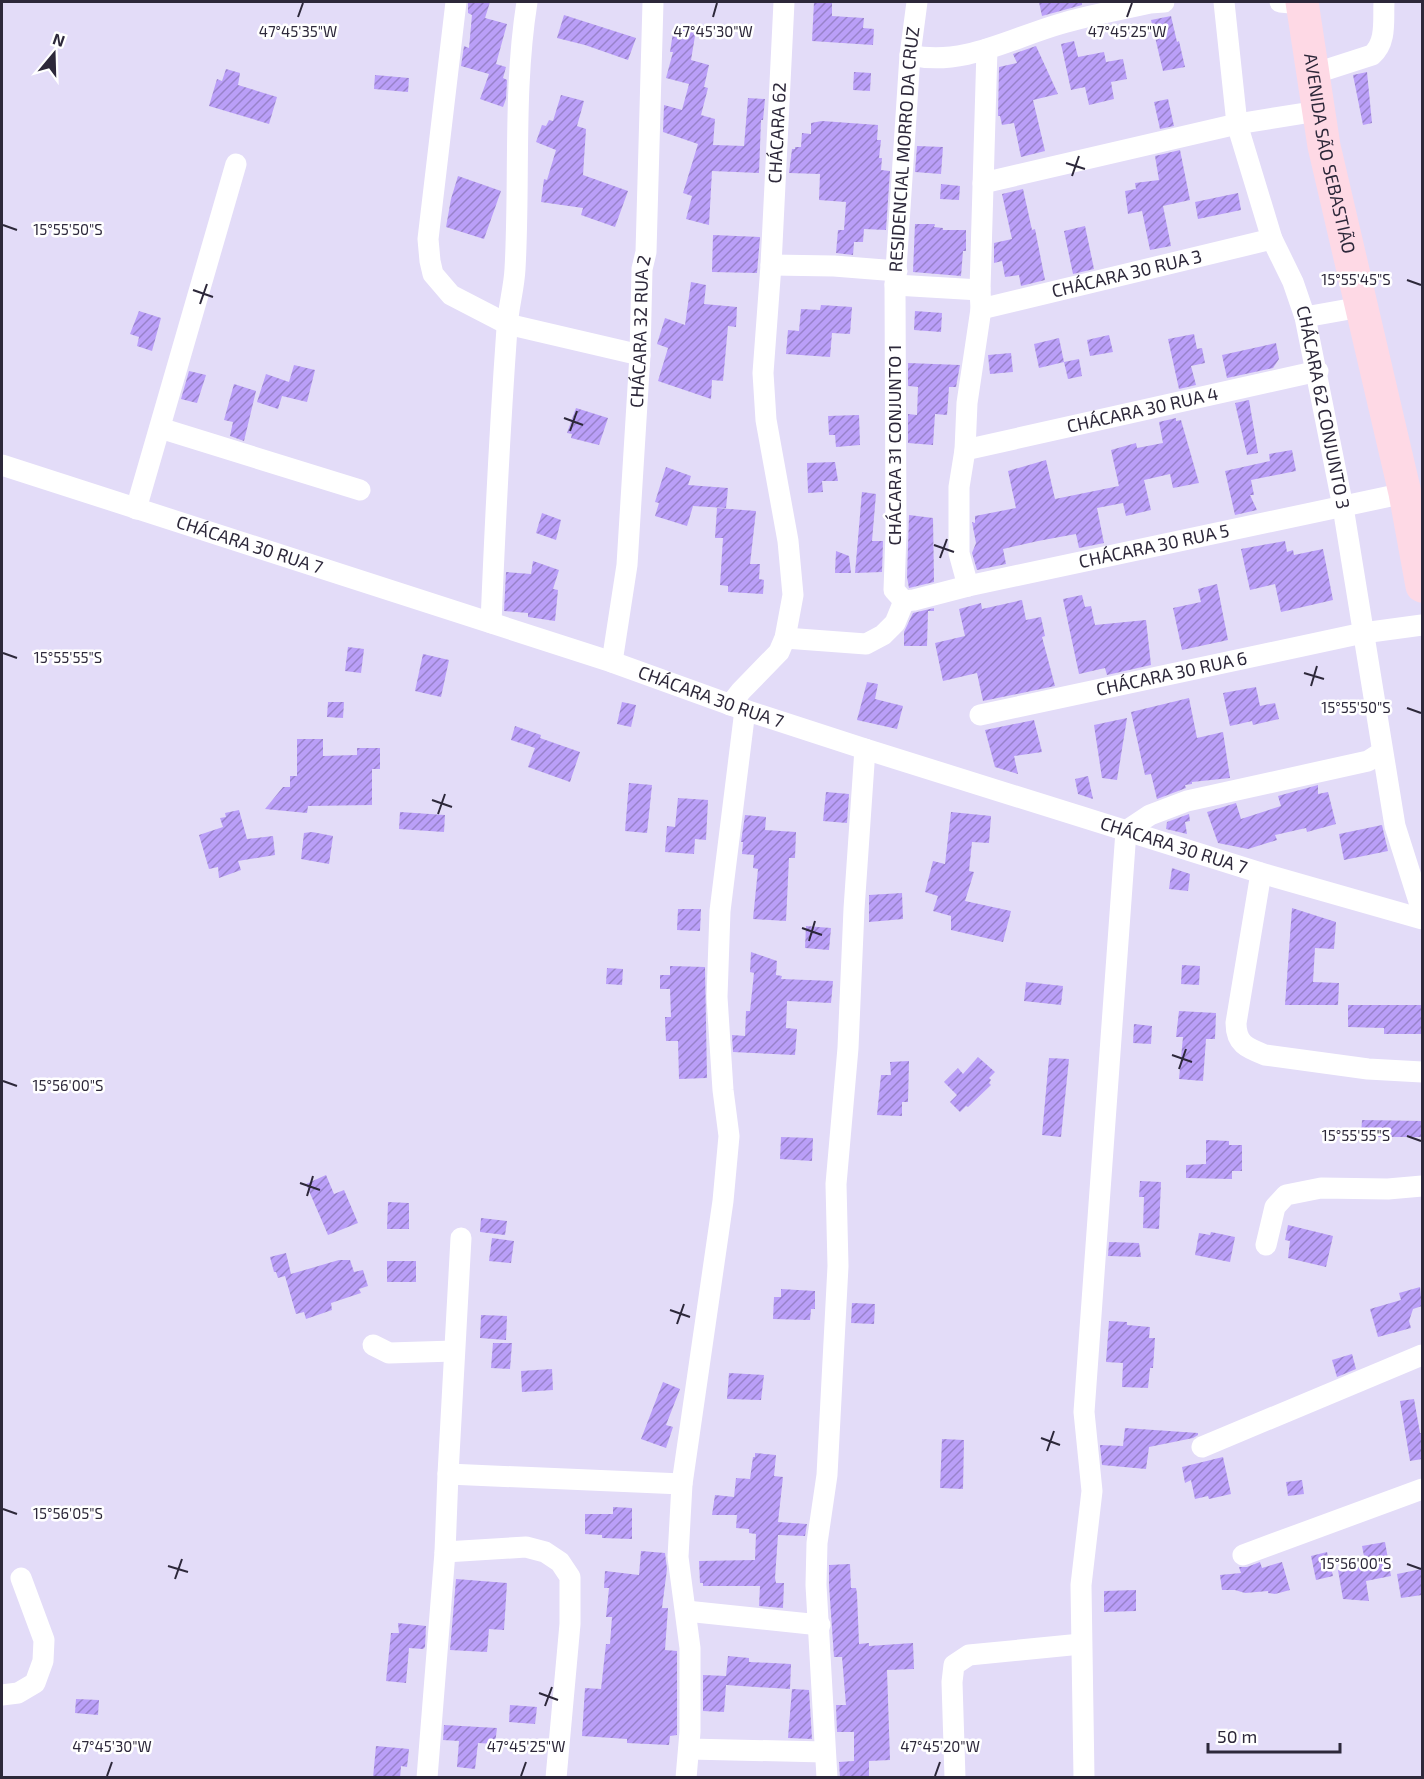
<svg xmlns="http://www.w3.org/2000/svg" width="1424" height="1779" viewBox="0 0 1424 1779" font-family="'Exo 2',sans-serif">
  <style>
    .building { fill: url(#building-hatch) }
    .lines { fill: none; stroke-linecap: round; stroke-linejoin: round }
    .minor { stroke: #fff; stroke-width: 21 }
    .primary { stroke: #fed9e5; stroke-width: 33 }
    .ticks { fill: none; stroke: #2d283a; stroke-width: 2 }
    .labels { text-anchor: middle; stroke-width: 5; stroke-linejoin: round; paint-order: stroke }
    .street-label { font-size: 18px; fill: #2d283a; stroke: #fff }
    .ticks-label { font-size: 15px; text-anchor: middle; fill: #2d283a; stroke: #fff; stroke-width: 5; stroke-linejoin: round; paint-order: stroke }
  </style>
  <defs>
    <pattern id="building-hatch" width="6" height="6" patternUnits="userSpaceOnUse" patternTransform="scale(1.5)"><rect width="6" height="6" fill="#ba9ff8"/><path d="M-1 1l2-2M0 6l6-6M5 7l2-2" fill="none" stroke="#9882ca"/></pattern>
  </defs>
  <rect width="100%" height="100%" fill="#e3dcf8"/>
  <g class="building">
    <polygon points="468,2 490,2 485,18 507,24 496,64 506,67 503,78 507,80 506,99 503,107 480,99 489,74 461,66 464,46 469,48 472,15 468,13"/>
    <polygon points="814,2 832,2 832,16 864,18 863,28 874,29 873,45 812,41"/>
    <polygon points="1039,2 1082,2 1082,5 1042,16"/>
    <polygon points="564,15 636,38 628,60 585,45 557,38"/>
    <polygon points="1171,16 1177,42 1179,41 1185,67 1163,71 1151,20"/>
    <polygon points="674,26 696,30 691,60 709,65 704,87 708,88 701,115 715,119 713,145 744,146 748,98 765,99 763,120 761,120 759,173 712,171 709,225 686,219 692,196 683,193 698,144 663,132 664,105 682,110 689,84 666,78 673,52 670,52"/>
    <polygon points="1074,41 1078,57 1104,52 1106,62 1123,59 1127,79 1111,82 1114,99 1089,105 1085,87 1071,90 1061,44"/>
    <polygon points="1036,46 1058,94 1033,100 1045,151 1021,157 1014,123 1002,125 1000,116 998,116 999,67 1017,63 1013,54"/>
    <polygon points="226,69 240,73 238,85 277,97 269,124 209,106 217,79 222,81"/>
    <polygon points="854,72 871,73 870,91 853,90"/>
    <polygon points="1367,72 1372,123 1363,125 1353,75"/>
    <polygon points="375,75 409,78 408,92 374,89"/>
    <polygon points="561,95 584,101 577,126 586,129 583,175 628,191 615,227 581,215 583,208 541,202 544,179 547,180 556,150 536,142 542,125 546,126 549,120 553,121"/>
    <polygon points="1168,99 1174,126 1160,129 1154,102"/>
    <polygon points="822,121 878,125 877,140 881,140 879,158 882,158 881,170 890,171 886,230 864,229 863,242 854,242 853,255 836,253 838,230 844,230 846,202 819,200 820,174 789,173 792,149 795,149 795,147 801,147 802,133 811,134 811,123"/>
    <polygon points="917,146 943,147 941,174 915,172"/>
    <polygon points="1180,150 1190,200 1163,206 1171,246 1150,250 1142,211 1128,214 1125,191 1136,189 1135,183 1159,180 1155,156"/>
    <polygon points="458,176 501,191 484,239 446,227 451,199"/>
    <polygon points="941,184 960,186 959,200 940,199"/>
    <polygon points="1023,189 1032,230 1035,229 1045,280 1021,286 1019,275 1005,277 1002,261 994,263 994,243 1012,239 1002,194"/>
    <polygon points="1238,193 1241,210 1198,219 1195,202"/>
    <polygon points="915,224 935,224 934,227 943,228 943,230 966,230 966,251 963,251 961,276 913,272"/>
    <polygon points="1085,226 1094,269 1073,274 1064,231"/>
    <polygon points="713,235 760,237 757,273 712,272"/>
    <polygon points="691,282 706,285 704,304 737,307 736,327 728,326 723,381 712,380 711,399 658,381 668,348 657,344 665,318 685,325"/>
    <polygon points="821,305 852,307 850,334 832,333 830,357 786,354 788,330 799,331 801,309 820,310"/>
    <polygon points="139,311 161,318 152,351 137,346 139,337 130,334"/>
    <polygon points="915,311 942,313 941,332 914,330"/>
    <polygon points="1194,334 1197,349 1202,348 1205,363 1191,366 1196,385 1179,389 1168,339"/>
    <polygon points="1109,335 1113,352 1090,356 1087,340"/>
    <polygon points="1059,338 1064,362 1039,368 1034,344"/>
    <polygon points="1276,343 1279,359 1273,368 1227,378 1222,355"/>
    <polygon points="1011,353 1013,372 990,374 988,355"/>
    <polygon points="1079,359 1082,376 1068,379 1064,362"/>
    <polygon points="908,363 960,365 956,387 949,387 947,415 935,414 933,445 908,443 908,414 917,415 918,387 908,386"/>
    <polygon points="294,365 315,370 307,402 282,396 278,409 257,402 266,374 289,382"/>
    <polygon points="189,371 206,375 197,403 181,399"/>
    <polygon points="234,384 256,391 244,441 230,436 233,422 224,420"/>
    <polygon points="1249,400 1258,453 1247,455 1235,403"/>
    <polygon points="576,408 608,418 599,445 571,438 572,434 567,433"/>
    <polygon points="859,415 860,445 836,447 835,435 829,435 828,416"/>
    <polygon points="1176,418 1176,421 1181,420 1199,483 1173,488 1170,474 1144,480 1151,510 1126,516 1123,503 1097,508 1104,543 1079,548 1076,534 1038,541 1003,549 1006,564 977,570 972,553 976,543 972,522 975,523 975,516 1016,508 1008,471 1046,460 1055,499 1119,486 1111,450 1136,443 1137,448 1163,443 1159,422"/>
    <polygon points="1292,450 1296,471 1251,480 1254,495 1250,495 1257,510 1235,515 1225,471 1270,461 1269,454"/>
    <polygon points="835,462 838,481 822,481 823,492 808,493 807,463"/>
    <polygon points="666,467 691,476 688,485 728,488 726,508 693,506 687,526 655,516 659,503 655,502"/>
    <polygon points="862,492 876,494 872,541 883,541 882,572 855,573"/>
    <polygon points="717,508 756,511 750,564 760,564 759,579 764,580 763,594 728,592 728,586 720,585 723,538 715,538"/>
    <polygon points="542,513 561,520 556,540 536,533"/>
    <polygon points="909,515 933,518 934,582 909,588 907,577"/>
    <polygon points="1285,541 1287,552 1293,550 1294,555 1323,549 1333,600 1281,612 1275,584 1250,590 1241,549"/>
    <polygon points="836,551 849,556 851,573 835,573"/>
    <polygon points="533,561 559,570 553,589 558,590 555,621 528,617 528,613 504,611 506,572 531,574"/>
    <polygon points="1217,584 1228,640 1182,650 1173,608 1201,602 1198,589"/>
    <polygon points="1082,595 1085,607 1091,606 1095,625 1146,620 1151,665 1107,675 1105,668 1079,674 1063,599"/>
    <polygon points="1022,600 1026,620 1041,617 1045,636 1042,637 1055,686 983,701 977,673 943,681 935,643 965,636 959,609 981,603 982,609"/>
    <polygon points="934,608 934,611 928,611 927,646 904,646 904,632 913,613"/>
    <polygon points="348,647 364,649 361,673 345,671"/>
    <polygon points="423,654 449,660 441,697 415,691"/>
    <polygon points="867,682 878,684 875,699 903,706 897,729 857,720"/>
    <polygon points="1256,687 1260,706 1275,703 1279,719 1253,725 1252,721 1230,726 1223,693"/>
    <polygon points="1189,698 1197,738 1223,732 1230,778 1192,782 1192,784 1185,785 1186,788 1157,799 1151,774 1145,775 1131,712"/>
    <polygon points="328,702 344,702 343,718 327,717"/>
    <polygon points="622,702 636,705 631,727 617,724"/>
    <polygon points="1127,718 1117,780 1102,778 1094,725"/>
    <polygon points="1034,720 1042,752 1014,756 1018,774 995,767 985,730"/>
    <polygon points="515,726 541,735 540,738 580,752 570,782 528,767 535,748 511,740"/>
    <polygon points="297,739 323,739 323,756 357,755 357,748 380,748 380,769 372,769 372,805 308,806 307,813 265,809 283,787 290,787 290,776 297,776"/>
    <polygon points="1088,776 1093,799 1078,794 1075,779"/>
    <polygon points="629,783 652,785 647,833 625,831"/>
    <polygon points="1318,785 1318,794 1328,792 1336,824 1307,832 1306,828 1275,835 1277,840 1248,849 1218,843 1207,812 1236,803 1241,819 1281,806 1278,796"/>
    <polygon points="826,792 849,794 847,823 823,821"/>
    <polygon points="678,798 708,800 706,840 695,839 694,854 665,852 667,826 675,827"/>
    <polygon points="239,810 247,839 273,836 275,855 238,861 241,870 219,878 218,867 209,869 199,835 223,827 220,818 226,817 225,813"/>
    <polygon points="400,812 445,815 444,832 399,829"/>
    <polygon points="951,812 991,816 989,843 972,842 969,871 974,872 965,901 1011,911 1003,942 951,930 951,916 933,911 938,896 925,892 933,861 945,864"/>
    <polygon points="1189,814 1190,821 1185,822 1187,834 1166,829 1167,822"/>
    <polygon points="745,815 766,817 765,830 796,832 795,858 789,858 786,921 753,919 758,869 753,868 754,855 742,854 743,842 741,842"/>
    <polygon points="1382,825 1388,851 1344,860 1339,834"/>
    <polygon points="312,832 333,836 329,864 301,859 304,833"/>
    <polygon points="1172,868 1190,874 1188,891 1169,889"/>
    <polygon points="902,893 903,919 869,922 869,895"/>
    <polygon points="1292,908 1336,922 1334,949 1315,948 1313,982 1339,983 1338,1005 1285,1005"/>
    <polygon points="678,909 701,909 700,931 677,930"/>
    <polygon points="806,926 831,928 829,950 805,948"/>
    <polygon points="751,952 777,961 776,975 782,976 781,979 833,981 831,1003 787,1001 786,1028 797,1029 795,1055 733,1052 732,1035 745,1036 746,1011 750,1011 754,973 750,972"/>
    <polygon points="1182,965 1200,966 1199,985 1181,984"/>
    <polygon points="670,966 705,967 707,1078 679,1079 678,1041 666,1041 665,1017 671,1017 670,989 660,989 660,975 670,975"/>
    <polygon points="607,968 623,969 622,985 606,984"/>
    <polygon points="1026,982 1063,986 1061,1005 1024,1001"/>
    <polygon points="1348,1005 1422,1005 1422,1034 1384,1034 1384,1028 1348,1027"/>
    <polygon points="1179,1011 1216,1013 1215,1039 1206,1039 1203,1081 1179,1079 1183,1037 1176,1037"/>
    <polygon points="1134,1024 1152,1026 1151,1044 1133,1043"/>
    <polygon points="978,1057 995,1072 989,1078 991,1080 989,1083 991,1085 968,1107 966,1106 960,1112 950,1102 957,1095 944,1082 958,1068 963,1074"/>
    <polygon points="1049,1058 1069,1059 1061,1137 1042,1135"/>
    <polygon points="909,1061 908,1102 902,1102 902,1116 877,1115 881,1075 891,1075 890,1062"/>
    <polygon points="1362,1120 1422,1121 1422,1137 1361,1137"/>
    <polygon points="781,1137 813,1138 812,1161 780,1159"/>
    <polygon points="1206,1140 1229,1141 1229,1145 1242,1145 1242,1171 1232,1171 1232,1179 1186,1178 1186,1165 1206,1164"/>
    <polygon points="326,1175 334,1194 344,1190 358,1223 328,1235 306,1184"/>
    <polygon points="1140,1181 1161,1182 1159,1229 1143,1228 1144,1197 1139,1197"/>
    <polygon points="388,1202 409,1203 409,1229 387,1229"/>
    <polygon points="481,1218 507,1221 505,1235 480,1232"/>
    <polygon points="1288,1225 1333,1236 1326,1267 1288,1258 1290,1241 1285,1240"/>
    <polygon points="1211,1232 1235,1237 1230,1262 1195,1255 1199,1233 1210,1235"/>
    <polygon points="492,1238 514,1241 511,1263 489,1261"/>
    <polygon points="1109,1242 1139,1243 1141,1257 1108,1256"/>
    <polygon points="286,1253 291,1274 339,1260 350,1260 354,1272 363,1270 368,1286 359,1289 361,1293 331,1303 332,1310 306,1319 304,1312 296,1314 285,1276 278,1278 276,1272 274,1272 270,1257"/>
    <rect x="387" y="1261" width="29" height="21"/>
    <polygon points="1420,1287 1422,1306 1413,1309 1409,1321 1411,1328 1378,1337 1370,1309 1401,1300 1399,1293"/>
    <polygon points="781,1289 815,1291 815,1309 811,1309 810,1320 773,1319 774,1297 781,1297"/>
    <polygon points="852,1303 875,1304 874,1324 851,1323"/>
    <polygon points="481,1315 507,1316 506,1340 480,1338"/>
    <polygon points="1109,1321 1127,1322 1127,1325 1150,1327 1149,1338 1155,1338 1153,1368 1150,1368 1148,1388 1122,1387 1123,1363 1106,1362"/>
    <polygon points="493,1343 512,1343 510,1369 491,1368"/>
    <polygon points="1352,1354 1356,1369 1337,1377 1332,1360"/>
    <polygon points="552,1369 553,1390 522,1392 521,1371"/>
    <polygon points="729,1373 764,1375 761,1400 727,1399"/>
    <polygon points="663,1382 680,1389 666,1425 673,1427 666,1448 641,1439"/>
    <polygon points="1414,1399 1420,1433 1422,1433 1422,1459 1410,1461 1400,1401"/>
    <polygon points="1125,1428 1198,1433 1198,1435 1193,1438 1149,1447 1146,1469 1102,1465 1100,1445 1123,1446"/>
    <polygon points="942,1439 964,1440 963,1489 940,1488"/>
    <polygon points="755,1453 776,1455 774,1476 783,1477 778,1522 807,1524 805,1536 778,1535 775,1578 776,1583 784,1583 783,1608 759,1606 760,1586 703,1586 703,1583 700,1583 699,1561 755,1560 756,1534 749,1533 749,1529 736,1528 737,1515 712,1515 715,1495 734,1497 736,1478 750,1479 753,1457 755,1457"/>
    <polygon points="1223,1457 1231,1494 1209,1499 1208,1496 1195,1499 1191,1480 1185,1483 1182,1467"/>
    <polygon points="1302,1480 1304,1494 1288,1496 1286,1482"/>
    <polygon points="613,1507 632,1508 632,1539 602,1538 602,1535 585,1534 585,1514 613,1514"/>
    <polygon points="1385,1542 1391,1576 1366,1581 1369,1601 1343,1599 1338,1570 1366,1566 1362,1546"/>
    <polygon points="641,1551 665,1553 667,1569 662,1608 668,1608 665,1650 677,1651 677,1735 670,1736 669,1745 627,1743 627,1739 582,1736 585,1688 601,1689 606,1644 610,1644 612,1617 606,1617 609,1588 604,1588 605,1571 639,1575"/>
    <polygon points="1327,1552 1333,1576 1316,1580 1311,1556"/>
    <polygon points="1260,1562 1262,1568 1282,1562 1290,1590 1275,1594 1268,1593 1268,1591 1245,1593 1235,1590 1222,1590 1220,1575 1241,1573 1239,1567 1247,1567"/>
    <polygon points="850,1564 851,1588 856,1588 857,1594 859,1644 869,1643 869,1646 913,1643 914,1669 887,1670 890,1760 869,1761 869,1778 840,1778 839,1762 854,1761 854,1732 837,1732 836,1705 846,1705 842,1657 834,1657 829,1585 829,1565"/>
    <polygon points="1422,1569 1422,1595 1401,1598 1397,1574"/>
    <polygon points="456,1579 507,1583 504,1630 489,1629 487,1652 450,1650"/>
    <polygon points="1136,1590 1136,1611 1104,1612 1104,1591"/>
    <polygon points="398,1623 426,1626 425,1647 423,1649 409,1648 406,1683 386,1681 391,1633 399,1633"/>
    <polygon points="728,1656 749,1658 749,1662 791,1664 790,1689 726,1685 724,1712 703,1711 703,1675 726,1676"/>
    <polygon points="792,1689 809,1690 812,1739 788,1738"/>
    <polygon points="76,1699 99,1700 98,1715 75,1713"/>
    <polygon points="510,1705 537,1707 535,1724 509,1722"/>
    <polygon points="444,1725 497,1728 495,1744 478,1743 475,1769 457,1767 459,1741 443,1740"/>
    <polygon points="376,1746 409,1749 407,1767 401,1766 400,1778 373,1778"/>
  </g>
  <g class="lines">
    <g class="minor">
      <polyline points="456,2 428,239 430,261 433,274 451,295 507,324 640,355"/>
      <path id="s1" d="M1224 2 1237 124 1272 239 1293 282 1305 317 1343 507 1395 826 1422 911"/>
      <polyline points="1280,2 1302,4"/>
      <path d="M910 55C963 67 1011 38 1060 24 1090 15 1120 10 1150 3L1164 2"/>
      <path d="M1313 74 1372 55C1387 42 1383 20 1384 2"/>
      <polyline points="983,183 1237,124 1318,111"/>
      <polyline points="771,265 834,266 897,271"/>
      <polyline points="895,285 980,290"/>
      <path id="s2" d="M981 309 1272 239"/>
      <polyline points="1305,317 1361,307"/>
      <polyline points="160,428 360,490"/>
      <path id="s3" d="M965 450 1318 371"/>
      <path id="s4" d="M2 465 612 662 745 710 865 749 1261 873 1422 919"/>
      <polyline points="136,509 236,164"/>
      <polyline points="968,586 959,553 959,487 965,450 967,403 981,309 980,290 987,49"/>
      <path id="s5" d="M904 601 894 590 896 533 895 285 910 55 917 2"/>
      <path id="s6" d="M904 601 914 600 968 586 1405 493"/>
      <path d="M491 623C495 525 500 426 507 328 508 308 514 289 515 269 520 180 513 90 527 2"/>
      <polyline points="785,638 866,644 883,635 895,623 904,601"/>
      <path id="s7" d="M612 662 627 565 640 355 642 269 646 252 653 2"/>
      <path id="s8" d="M730 705 741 691 779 652 785 638 793 595 788 541 766 420 763 373 771 265 784 2"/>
      <path id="s9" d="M980 715 1363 633 1422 625"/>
      <path d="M1261 873 1236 1023C1236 1044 1247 1048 1265 1055L1368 1069 1422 1072"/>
      <polyline points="1266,1245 1275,1207 1286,1195 1321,1188 1388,1189 1422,1186"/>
      <polyline points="373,1345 389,1353 454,1351"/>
      <polyline points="1202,1447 1422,1355"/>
      <polyline points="448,1474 682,1484"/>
      <polyline points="445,1552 526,1547 545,1552 560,1562 570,1577 570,1624 556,1778"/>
      <polyline points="1243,1555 1422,1489"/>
      <polyline points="686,1611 820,1625"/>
      <polyline points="2,1695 18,1693 35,1683 43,1661 44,1640 21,1578"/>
      <polyline points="689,1749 825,1752"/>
      <polyline points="427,1778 445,1552 448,1474 461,1238"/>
      <polyline points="686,1778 690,1732 690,1648 678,1557 682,1484 723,1201 729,1136 723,1090 717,997 720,911 745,710"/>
      <polyline points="827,1778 816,1585 817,1543 827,1475 838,1266 836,1184 848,1048 854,909 865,749"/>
      <polyline points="955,1778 952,1682 954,1665 969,1655 1081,1644"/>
      <polyline points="1084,1778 1081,1585 1092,1491 1084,1412 1126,831 1150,815 1187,801 1368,761 1382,752"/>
    </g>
    <path class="primary" id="s10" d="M1302 2 1324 146 1405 493 1422 586"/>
  </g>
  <path class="ticks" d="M298 17 303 3M713 17 717 3M1127 17 1132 3M1066 163 1085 169M1072 176 1079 156M3 225 17 230M1407 280 1421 285M193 290 213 297M200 304 207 284M564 418 583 425M570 431 577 411M934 545 954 552M940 558 947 539M3 653 17 658M1304 673 1324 679M1311 686 1317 666M1407 708 1421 713M432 800 452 807M438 814 445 794M802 928 822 935M809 941 815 921M1172 1055 1192 1062M1179 1069 1186 1049M3 1081 17 1086M1407 1136 1421 1141M300 1183 320 1190M307 1196 313 1176M670 1310 690 1317M677 1324 684 1304M1041 1438 1060 1445M1047 1451 1054 1431M3 1509 17 1514M1407 1564 1421 1569M168 1566 188 1572M175 1579 182 1559M539 1693 558 1700M545 1706 552 1687M107 1776 112 1762M521 1776 526 1762M935 1776 940 1762"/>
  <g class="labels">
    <g class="street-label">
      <text dy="6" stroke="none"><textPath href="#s8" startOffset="596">CHÁCARA 62</textPath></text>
      <text dy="6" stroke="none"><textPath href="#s5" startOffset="456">RESIDENCIAL MORRO DA CRUZ</textPath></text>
      <text dy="6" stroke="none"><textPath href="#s10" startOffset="154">AVENIDA SÃO SEBASTIÃO</textPath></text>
      <text dy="6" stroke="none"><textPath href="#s2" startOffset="150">CHÁCARA 30 RUA 3</textPath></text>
      <text dy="6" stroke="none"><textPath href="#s7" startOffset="332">CHÁCARA 32 RUA 2</textPath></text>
      <text dy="6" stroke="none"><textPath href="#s1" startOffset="420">CHÁCARA 62 CONJUNTO 3</textPath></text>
      <text dy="6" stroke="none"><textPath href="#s3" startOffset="182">CHÁCARA 30 RUA 4</textPath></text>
      <text transform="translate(895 445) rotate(-90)" y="6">CHÁCARA 31 CONJUNTO 1</text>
      <text dy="6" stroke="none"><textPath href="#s4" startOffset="260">CHÁCARA 30 RUA 7</textPath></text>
      <text dy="6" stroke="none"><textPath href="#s6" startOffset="256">CHÁCARA 30 RUA 5</textPath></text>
      <text dy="6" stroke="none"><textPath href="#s9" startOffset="196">CHÁCARA 30 RUA 6</textPath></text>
      <text dy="6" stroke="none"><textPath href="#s4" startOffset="746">CHÁCARA 30 RUA 7</textPath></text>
      <text dy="6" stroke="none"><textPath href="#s4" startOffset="1232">CHÁCARA 30 RUA 7</textPath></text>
    </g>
  </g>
  <g class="ticks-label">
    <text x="298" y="37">47°45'35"W</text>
    <text x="713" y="37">47°45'30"W</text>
    <text x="1127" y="37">47°45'25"W</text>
    <text x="68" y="235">15°55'50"S</text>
    <text x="1356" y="285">15°55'45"S</text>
    <text x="68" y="663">15°55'55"S</text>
    <text x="1356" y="713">15°55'50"S</text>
    <text x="68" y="1091">15°56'00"S</text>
    <text x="1356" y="1141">15°55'55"S</text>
    <text x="68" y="1519">15°56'05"S</text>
    <text x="1356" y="1569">15°56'00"S</text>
    <text x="112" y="1752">47°45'30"W</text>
    <text x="526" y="1752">47°45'25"W</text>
    <text x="940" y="1752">47°45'20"W</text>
  </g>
  <rect width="1424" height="1779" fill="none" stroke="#2d283a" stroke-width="6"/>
  <g transform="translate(54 54) rotate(19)" stroke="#ffffff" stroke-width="4.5" paint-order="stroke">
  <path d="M0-4.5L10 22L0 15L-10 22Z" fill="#2d283a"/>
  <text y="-9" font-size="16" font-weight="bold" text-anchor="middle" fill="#2d283a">N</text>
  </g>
  <path d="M1208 1743v9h132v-9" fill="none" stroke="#2d283a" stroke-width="3"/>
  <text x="1217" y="1743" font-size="18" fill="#2d283a" stroke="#ffffff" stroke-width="4.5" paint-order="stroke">50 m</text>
</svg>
